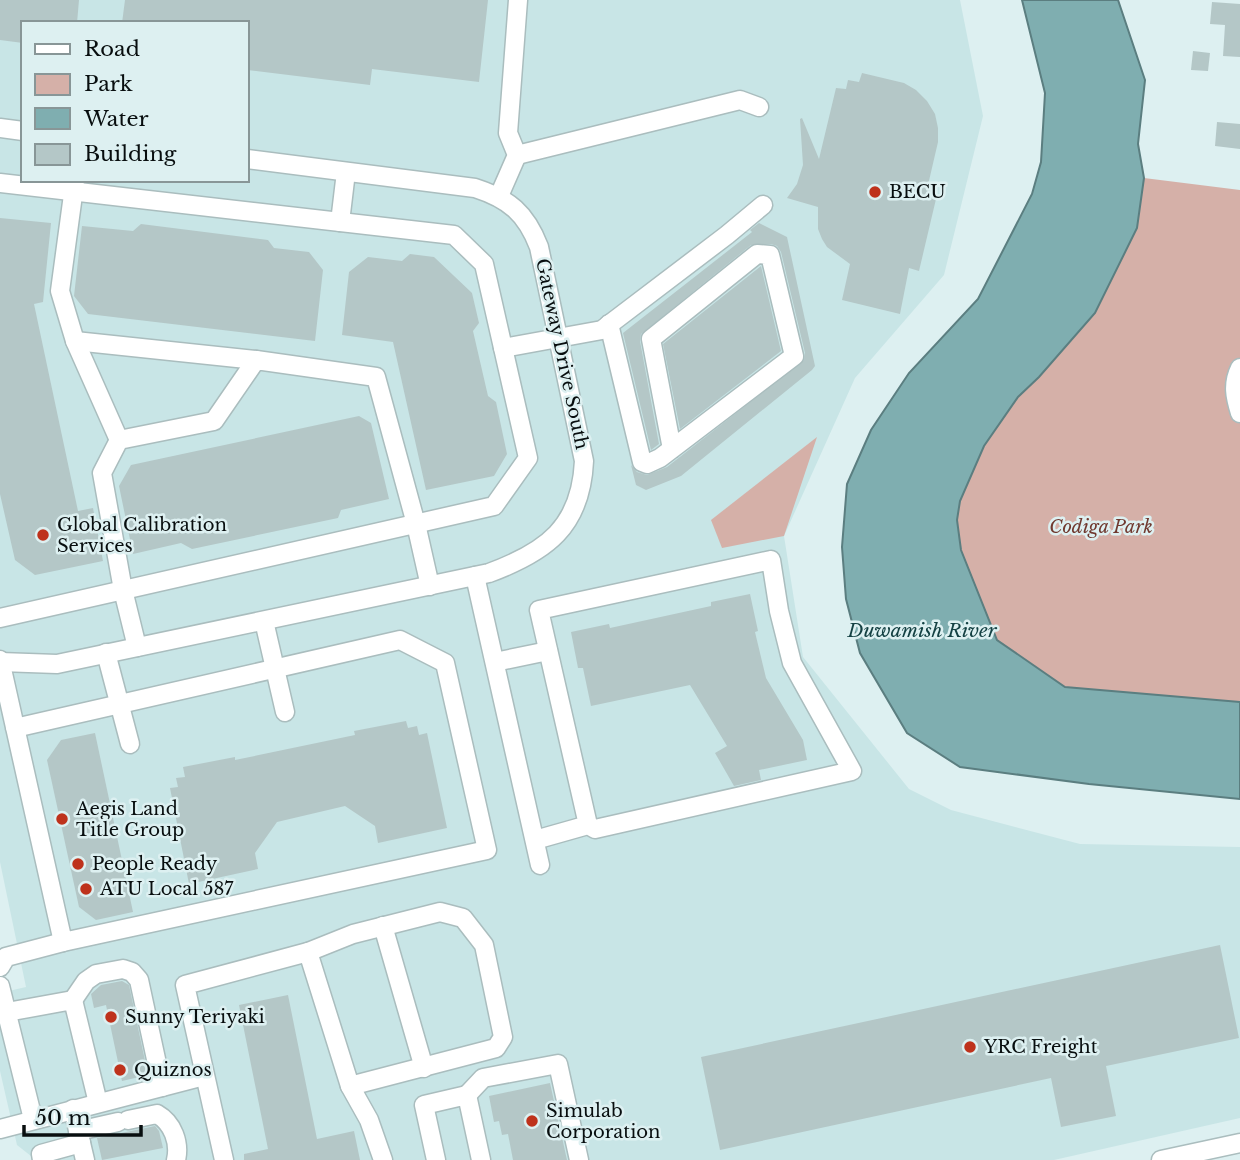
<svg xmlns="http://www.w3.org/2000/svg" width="1240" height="1160" viewBox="0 0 1240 1160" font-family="'Libre Baskerville',serif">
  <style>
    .built { fill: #c8e5e6; fill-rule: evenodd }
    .green { fill: #d5b0a8 }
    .water { fill: #7faeb0; stroke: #5b7e80; stroke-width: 2 }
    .building { fill: #b4c7c7 }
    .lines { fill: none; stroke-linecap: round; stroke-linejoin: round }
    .minor-casing { stroke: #aabdbe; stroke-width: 21 }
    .minor { stroke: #fff; stroke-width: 18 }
    .poi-dot { fill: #be321c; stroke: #ddf0f1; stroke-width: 2.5 }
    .labels { text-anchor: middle; stroke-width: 5; stroke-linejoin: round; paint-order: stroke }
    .poi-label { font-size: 18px; fill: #080e0f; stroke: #ddf0f1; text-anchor: start }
    .street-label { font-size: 18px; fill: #080e0f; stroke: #ddf0f1 }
    .park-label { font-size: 18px; font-style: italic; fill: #70392f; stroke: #ddf0f1 }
    .water-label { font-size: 19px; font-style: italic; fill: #144143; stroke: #ddf0f1 }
  </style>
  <rect width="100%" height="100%" fill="#ddf0f1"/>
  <path class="built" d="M0 0H960L983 116 944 275 855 378 784 536 803 657 909 789 951 810 1080 844 1240 847V1118L1054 1160H36L17 1145 0 1071V993L26 987 0 862ZM23 23H247V180H23Z"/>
  <g class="green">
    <polygon points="1144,178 1240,190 1240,702 1065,687 997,640 961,550 957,520 960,501 984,446 1018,397 1039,377 1137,228"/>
    <polygon points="817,437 784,536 722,548 711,520"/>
  </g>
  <polygon class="water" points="1022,0 1118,0 1145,80 1138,144 1144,178 1137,228 1095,313 1039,377 1018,397 984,446 960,501 957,520 961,550 997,640 1065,687 1240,702 1240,799 1089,784 960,767 907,733 860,653 846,599 842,547 847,484 871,430 909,373 978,299 1032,194 1041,162 1045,93"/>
  <g class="building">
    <polygon points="0,0 79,0 77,23 23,23 23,43 0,40"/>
    <polygon points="125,0 488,0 479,82 372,69 370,85 247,70 247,23 122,23"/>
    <polygon points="1212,2 1240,4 1240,57 1223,56 1225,25 1210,24"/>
    <polygon points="1193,51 1210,53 1208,71 1191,70"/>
    <polygon points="862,73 904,83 916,90 927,101 935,114 938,128 938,142 928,185 936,199 919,271 909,268 900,314 842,300 850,264 827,247 822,239 818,229 818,207 787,198 797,184 803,165 800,119 802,118 819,159 836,88 846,89 848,80 859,82"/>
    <polygon points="1217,122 1240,124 1240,149 1215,146"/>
    <polygon points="0,218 51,223 43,302 34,304 78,511 93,508 103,561 35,575 15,560 0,494"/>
    <polygon points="759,223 787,237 815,366 812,370 681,476 646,490 636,485 631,465 637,472 647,475 667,467 804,360 805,353 781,252 777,246 771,244 751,245 641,334 640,341 659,444 651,450 623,333 752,232 750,230"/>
    <polygon points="141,224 268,240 274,248 309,252 323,270 315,341 88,314 74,296 82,226 133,231"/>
    <polygon points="410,254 434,257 472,293 479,323 473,331 488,396 496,402 507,454 494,476 426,490 393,342 342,335 349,272 368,257 402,261"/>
    <polygon points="761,266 781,351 680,429 663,344"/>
    <polygon points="359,416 371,423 389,499 341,510 338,518 192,549 181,543 133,554 119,486 131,465"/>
    <polygon points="750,594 758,631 755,632 766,678 803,740 807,760 759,770 761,780 734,786 715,753 727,746 690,685 591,706 583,668 578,668 571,632 609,624 610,628 711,606 711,602"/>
    <polygon points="406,721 408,728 417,726 419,735 427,733 447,828 378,843 375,826 345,806 277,822 255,853 258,869 189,884 170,788 178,787 176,778 185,777 183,767 235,757 235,760 355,735 354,731"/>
    <polygon points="95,733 133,912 96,920 79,907 47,760 61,740"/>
    <polygon points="1220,945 1239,1038 1106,1066 1116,1116 1061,1127 1051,1078 720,1150 701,1057"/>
    <polygon points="122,981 129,985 148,1075 122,1081 106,1005 94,1008 91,994 101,985"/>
    <polygon points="288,995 317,1139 354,1131 360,1160 244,1160 244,1154 268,1149 239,1005"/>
    <polygon points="550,1083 567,1160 513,1160 508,1134 502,1135 499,1121 494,1122 489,1096"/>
    <polygon points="155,1126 159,1131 163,1148 102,1160 97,1138"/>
  </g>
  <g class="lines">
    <g class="minor-casing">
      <g id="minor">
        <polyline points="0,128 23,131"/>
        <polyline points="517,155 740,100 759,107"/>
        <polyline points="75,180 60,291 75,341 119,440"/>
        <polyline points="0,183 454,235 484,264 528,458 494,506 0,618"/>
        <polyline points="499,196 517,155 508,133 518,0"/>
        <polyline points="340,222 346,172"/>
        <polyline points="609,324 642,462 647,464 660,458 794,356 770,255 757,254 651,339 672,449"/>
        <polyline points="75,341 256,360"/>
        <polyline points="503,348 602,330 727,235 763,205"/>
        <path d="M1240 368C1232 384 1235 397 1240 413"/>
        <polyline points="475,576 540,865"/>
        <polyline points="264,621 285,712"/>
        <polyline points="137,647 123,590 102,473 119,440 214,421 256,360 376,377 416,524 430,586"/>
        <polyline points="106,653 130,744"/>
        <polyline points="0,660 63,942 487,850 445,663 400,640 15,728"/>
        <path d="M0 662 57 664 489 573C546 552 581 527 584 461L539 247C526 213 509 199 475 188L247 159"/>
        <polyline points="495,662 548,651"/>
        <polyline points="535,840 588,825 595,829 852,771 792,663 779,611 771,560 539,610 588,825"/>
        <polyline points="383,926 424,1068"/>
        <polyline points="308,952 353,934 440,912 463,918 484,945 503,1037 496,1048 350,1086"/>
        <polyline points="0,967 6,957 63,942"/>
        <polyline points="0,986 33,1119"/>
        <polyline points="73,1000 86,981 96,974 123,969 132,972 139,980 162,1087"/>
        <polyline points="7,1012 73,1000 98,1103"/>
        <polyline points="467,1095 483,1078 558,1064 579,1160"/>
        <polyline points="73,1109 85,1160"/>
        <path d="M128 1120 157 1114C173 1123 180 1143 176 1160"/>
        <polyline points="0,1129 204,1076"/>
        <polyline points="78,1131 118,1122"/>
        <polyline points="42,1160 41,1154 81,1143"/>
        <polyline points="224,1160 185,985 308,952 350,1086 369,1120 383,1160"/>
        <polyline points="436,1160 424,1105 467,1095 481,1160"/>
        <polyline points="1161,1160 1240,1143"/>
      </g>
    </g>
    <use href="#minor" class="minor"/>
  </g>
  <g class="poi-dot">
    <circle cx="875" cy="192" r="7"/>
    <circle cx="43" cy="535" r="7"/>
    <circle cx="62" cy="819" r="7"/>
    <circle cx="78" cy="864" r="7"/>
    <circle cx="86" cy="889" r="7"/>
    <circle cx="111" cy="1017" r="7"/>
    <circle cx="970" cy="1047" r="7"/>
    <circle cx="120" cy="1070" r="7"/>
    <circle cx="532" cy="1121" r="7"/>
  </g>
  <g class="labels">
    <g class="poi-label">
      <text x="889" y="198">BECU</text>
      <text x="57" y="531">Global Calibration<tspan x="57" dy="21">Services</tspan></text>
      <text x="76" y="815">Aegis Land<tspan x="76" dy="21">Title Group</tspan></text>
      <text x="92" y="870">People Ready</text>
      <text x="100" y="895">ATU Local 587</text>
      <text x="125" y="1023">Sunny Teriyaki</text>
      <text x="984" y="1053">YRC Freight</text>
      <text x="134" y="1076">Quiznos</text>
      <text x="546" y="1117">Simulab<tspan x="546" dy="21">Corporation</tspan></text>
    </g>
    <g class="street-label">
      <text transform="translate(562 354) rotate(78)" y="6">Gateway Drive South</text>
    </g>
    <g class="park-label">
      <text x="1101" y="533">Codiga Park</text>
    </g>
    <g class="water-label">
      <text x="922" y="637">Duwamish River</text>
    </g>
  </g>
  <rect x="21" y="21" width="228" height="161" fill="#ddf0f1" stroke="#889697" stroke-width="2"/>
  <rect x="35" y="44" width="35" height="10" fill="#ffffff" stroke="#889697" stroke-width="2"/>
  <text x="84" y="56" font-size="21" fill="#080e0f">Road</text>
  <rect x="35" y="74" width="35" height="21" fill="#d5b0a8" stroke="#889697" stroke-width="2"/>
  <text x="84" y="91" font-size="21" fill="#080e0f">Park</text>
  <rect x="35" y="108" width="35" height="21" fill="#7faeb0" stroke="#889697" stroke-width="2"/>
  <text x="84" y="126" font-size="21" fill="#080e0f">Water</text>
  <rect x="35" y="144" width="35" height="21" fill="#b4c7c7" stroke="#889697" stroke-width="2"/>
  <text x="84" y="161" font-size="21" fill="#080e0f">Building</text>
  <path d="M24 1125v10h117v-10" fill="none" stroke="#080e0f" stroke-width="3.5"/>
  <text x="35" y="1125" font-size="21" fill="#080e0f" stroke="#ddf0f1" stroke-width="5" paint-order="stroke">50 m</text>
</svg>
